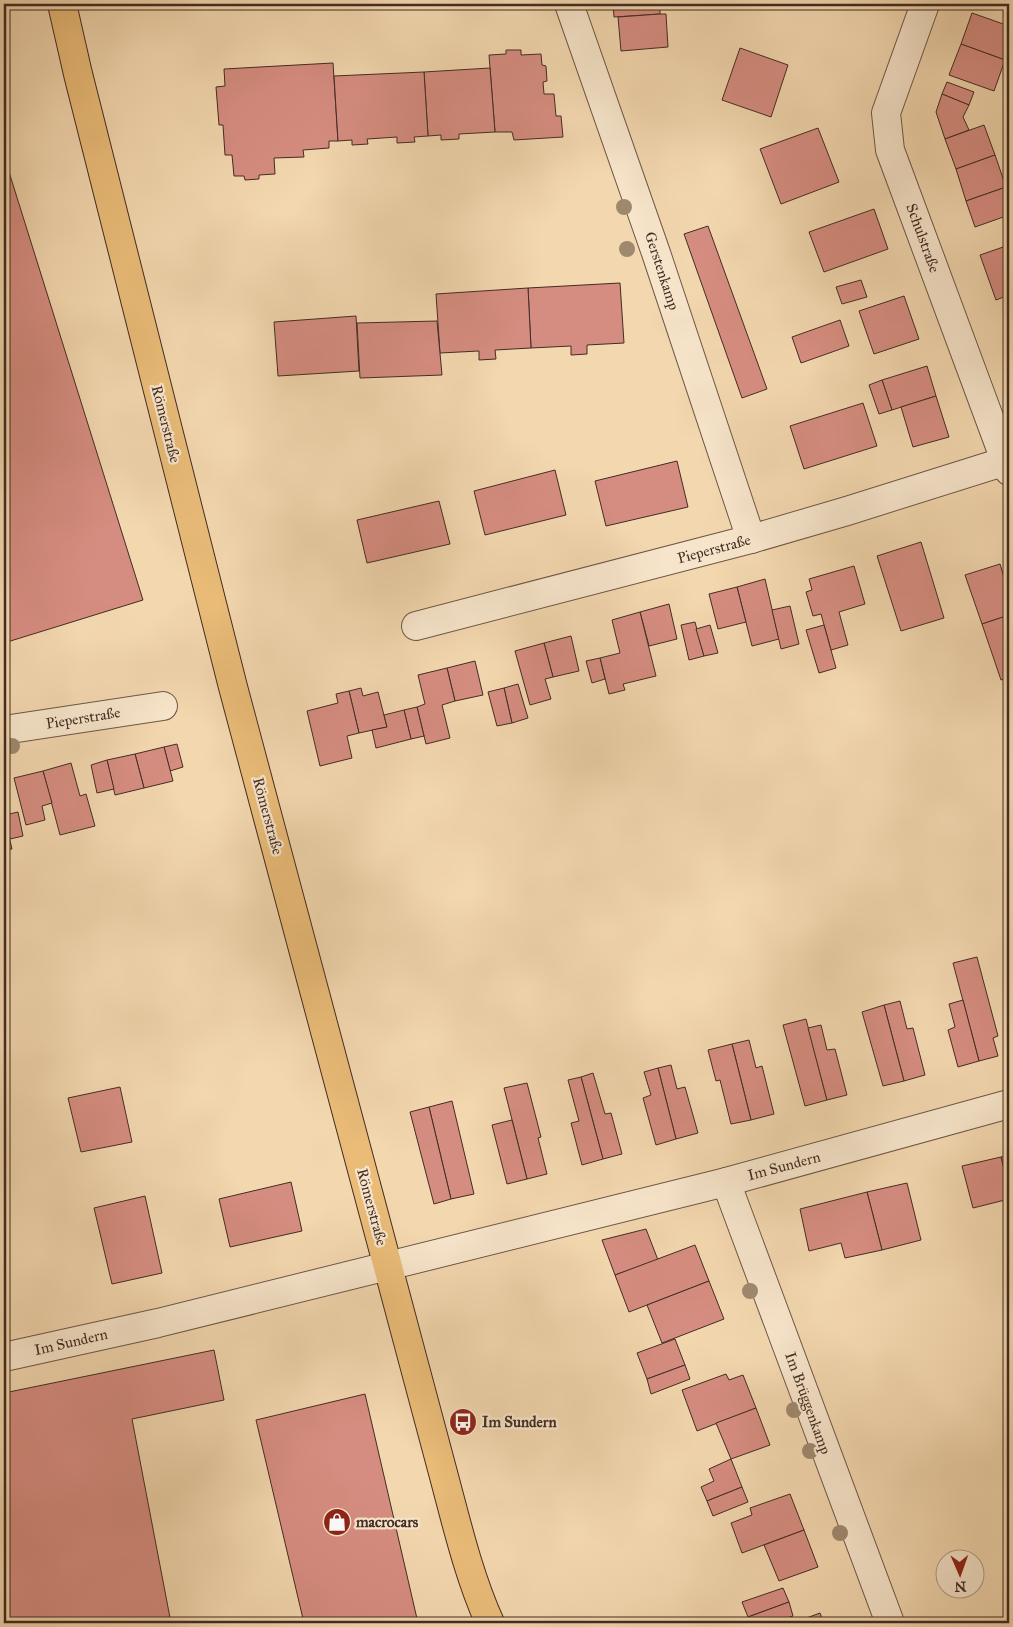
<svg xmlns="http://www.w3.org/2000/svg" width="1013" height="1627" viewBox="0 0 1013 1627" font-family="'IM FELL Great Primer',serif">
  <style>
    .building { fill: #d68d81; stroke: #422c23 }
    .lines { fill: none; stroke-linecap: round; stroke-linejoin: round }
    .minor-casing { stroke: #6e5746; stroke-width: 30 }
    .major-casing { stroke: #422c23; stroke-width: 30 }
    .minor { stroke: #f7e5cb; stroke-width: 28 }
    .major { stroke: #eabc78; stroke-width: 28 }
    .tree { fill: #9f896e }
    .labels { text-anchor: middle; stroke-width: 4.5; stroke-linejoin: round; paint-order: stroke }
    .street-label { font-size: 15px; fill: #422c23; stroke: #f7e5cb }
    .poi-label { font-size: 15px; font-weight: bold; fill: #422c23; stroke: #f7e5cb; text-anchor: start }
  </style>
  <rect width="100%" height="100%" fill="#f3d7af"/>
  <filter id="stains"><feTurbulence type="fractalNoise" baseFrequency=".004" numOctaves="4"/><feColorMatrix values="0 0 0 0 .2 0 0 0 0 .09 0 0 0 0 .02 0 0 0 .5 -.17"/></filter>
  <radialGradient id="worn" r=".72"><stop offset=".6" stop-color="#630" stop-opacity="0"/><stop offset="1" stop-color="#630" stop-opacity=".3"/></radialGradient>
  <g class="building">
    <polygon points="613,4 660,4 660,14 614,17"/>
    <polygon points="972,13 1009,26 1009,49 1005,60 961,44"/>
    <polygon points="660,14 666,14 668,47 621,51 618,17"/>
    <polygon points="961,44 1005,60 994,91 949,75"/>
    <polygon points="740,48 788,65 771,117 722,100"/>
    <polygon points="506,50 521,50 521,55 541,54 542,65 546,66 547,81 543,82 544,94 554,94 556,116 561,116 563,137 514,140 512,132 495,132 489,55 506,54"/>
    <polygon points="333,63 338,141 329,141 329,148 303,150 304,157 274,158 275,174 259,175 259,179 245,180 244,176 234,176 232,155 225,155 223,125 219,125 216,87 225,86 224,69"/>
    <polygon points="490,68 495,132 459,134 459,139 441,140 441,135 428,136 424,72"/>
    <polygon points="424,72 428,136 414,137 415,142 397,143 397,137 367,139 368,144 352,145 352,140 338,141 334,76"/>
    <polygon points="947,82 974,92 969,105 942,94"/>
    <polygon points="942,94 969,105 963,117 969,130 945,139 936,112"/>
    <polygon points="984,125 995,155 956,169 945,139"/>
    <polygon points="818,128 839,182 781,204 760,149"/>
    <polygon points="995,155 1006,187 966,201 956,169"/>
    <polygon points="4,156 143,600 4,643"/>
    <polygon points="1006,187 1009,196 1009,215 975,227 966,201"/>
    <polygon points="874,209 888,249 824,272 809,232"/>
    <polygon points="708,226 767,389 742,398 684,234"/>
    <polygon points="1009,245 1009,295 996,300 980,255"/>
    <polygon points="861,280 867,297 842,304 836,287"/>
    <polygon points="620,283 624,343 587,345 587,354 571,355 571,346 531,348 528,288"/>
    <polygon points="528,288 531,348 495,350 496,359 479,360 479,351 440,353 436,294"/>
    <polygon points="904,296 919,339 874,354 859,311"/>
    <polygon points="356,316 359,371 278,376 274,322"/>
    <polygon points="840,320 849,346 801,363 792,337"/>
    <polygon points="437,321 442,375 360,378 357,323"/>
    <polygon points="927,366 936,396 892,410 882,380"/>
    <polygon points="882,380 892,410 879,414 869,385"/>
    <polygon points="936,396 949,437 913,447 901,407"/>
    <polygon points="863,403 877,446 804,469 790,426"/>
    <polygon points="677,461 688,507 606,526 595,481"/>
    <polygon points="555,470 566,515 485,535 474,491"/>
    <polygon points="439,501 450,544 367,563 357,520"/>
    <polygon points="921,542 944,618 901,631 877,556"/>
    <polygon points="1000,564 1009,594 1009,615 982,624 965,575"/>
    <polygon points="854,566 865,604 839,612 848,645 831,650 821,614 813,616 806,592 812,590 809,579"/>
    <polygon points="765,579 779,639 752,646 737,587"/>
    <polygon points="737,587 746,622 718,629 709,594"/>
    <polygon points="669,604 677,639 649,646 640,612"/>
    <polygon points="790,606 799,644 781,649 772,610"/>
    <polygon points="640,612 656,676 623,684 625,690 609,694 600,658 620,653 612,620"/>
    <polygon points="1009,615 1009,677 1001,680 982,624"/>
    <polygon points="695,622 704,656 689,660 681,625"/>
    <polygon points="710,625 718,653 704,656 696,629"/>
    <polygon points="824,625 836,668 819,673 806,630"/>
    <polygon points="571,636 579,671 553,677 544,643"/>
    <polygon points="544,643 553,677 545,679 551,699 530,705 515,651"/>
    <polygon points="600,658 605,679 592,683 586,661"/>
    <polygon points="475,661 483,695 455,701 447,668"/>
    <polygon points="447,668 455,701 442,705 450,738 426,744 417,707 425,704 418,675"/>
    <polygon points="518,684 528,718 512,723 504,688"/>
    <polygon points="361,688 363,696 378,692 387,727 359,733 349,691"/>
    <polygon points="504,688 512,723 497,726 488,692"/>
    <polygon points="349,691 359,733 347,736 352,758 320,766 307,711 338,703 336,694"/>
    <polygon points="417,707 424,736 411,739 404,710"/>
    <polygon points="404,710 411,739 376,748 372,730 387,727 384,715"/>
    <polygon points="177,744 183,767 170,771 164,747"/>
    <polygon points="164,747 173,781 144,788 135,754"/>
    <polygon points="135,754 144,788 115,795 107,760"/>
    <polygon points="107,760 114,789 97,793 91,765"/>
    <polygon points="71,763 80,796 86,794 95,826 60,835 43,771"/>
    <polygon points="43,771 52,803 42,806 45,820 26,825 14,778"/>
    <polygon points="18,812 23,836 10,839 5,815"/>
    <polygon points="4,815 12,849 4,850"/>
    <polygon points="977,957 998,1036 993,1038 998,1056 979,1061 953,963"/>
    <polygon points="963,1000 979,1061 958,1067 948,1030 955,1027 949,1004"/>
    <polygon points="900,1001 907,1029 913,1028 925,1075 904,1081 884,1005"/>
    <polygon points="884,1005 904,1081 883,1086 862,1012"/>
    <polygon points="806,1019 827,1100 805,1106 783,1025"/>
    <polygon points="821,1025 827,1050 835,1049 847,1095 827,1100 808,1028"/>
    <polygon points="749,1040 756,1068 762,1066 774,1114 751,1120 732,1044"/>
    <polygon points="732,1044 751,1120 731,1124 720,1080 716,1081 708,1050"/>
    <polygon points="671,1065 677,1089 685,1087 698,1133 676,1139 658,1068"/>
    <polygon points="658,1068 676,1139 656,1145 643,1098 651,1095 644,1072"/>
    <polygon points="593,1073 605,1114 611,1113 622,1154 603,1159 581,1077"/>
    <polygon points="581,1077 603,1159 582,1165 571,1123 579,1121 568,1080"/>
    <polygon points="527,1083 541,1137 538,1138 547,1174 527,1179 504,1088"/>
    <polygon points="120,1087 132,1142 81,1152 68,1098"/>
    <polygon points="452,1101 474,1194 451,1199 429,1107"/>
    <polygon points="429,1107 451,1199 434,1204 410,1112"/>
    <polygon points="512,1120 527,1179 507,1184 492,1125"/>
    <polygon points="1009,1155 1009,1190 1001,1157"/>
    <polygon points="1001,1157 1009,1190 1009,1199 973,1208 962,1166"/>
    <polygon points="291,1182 302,1231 230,1247 219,1199"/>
    <polygon points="907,1183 921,1240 882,1250 867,1192"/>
    <polygon points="867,1192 882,1250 845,1258 841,1243 809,1251 800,1209"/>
    <polygon points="145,1196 162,1273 112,1284 94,1208"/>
    <polygon points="646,1229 658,1260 615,1275 602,1240"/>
    <polygon points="695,1245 709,1281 629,1312 615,1275"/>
    <polygon points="709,1281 724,1319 662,1343 647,1305"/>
    <polygon points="675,1339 685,1365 647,1379 637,1353"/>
    <polygon points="214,1350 224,1400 132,1419 171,1623 4,1623 4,1393"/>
    <polygon points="685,1365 690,1379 651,1394 647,1379"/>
    <polygon points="726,1374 729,1380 743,1375 756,1408 697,1431 682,1390"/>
    <polygon points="365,1394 418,1623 304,1623 256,1420"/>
    <polygon points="756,1408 770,1445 731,1459 716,1423"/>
    <polygon points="731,1459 742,1487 707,1501 701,1487 714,1481 709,1469"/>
    <polygon points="742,1487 748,1502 713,1516 707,1501"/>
    <polygon points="790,1494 804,1530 742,1553 731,1523 752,1515 750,1508"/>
    <polygon points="804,1530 818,1567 779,1581 764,1545"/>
    <polygon points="783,1588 789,1602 748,1617 742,1602"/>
    <polygon points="789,1602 793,1616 773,1623 750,1623 748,1617"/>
    <polygon points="820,1613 824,1623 793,1623"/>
  </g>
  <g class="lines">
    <g class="minor-casing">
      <g id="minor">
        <polyline points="569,4 656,253 751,539"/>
        <polyline points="925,4 886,113 890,150 1009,471"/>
        <polyline points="416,626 751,539 847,511 1009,460"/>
        <polyline points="4,730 163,706"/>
        <polyline points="726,1182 890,1623"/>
        <polyline points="4,1357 158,1323 726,1182 1009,1104"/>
      </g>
    </g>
    <g class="major-casing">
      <path id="major" d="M62 4 78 74 233 687 442 1469C456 1521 468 1574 490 1623"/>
    </g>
    <use href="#minor" class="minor"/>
    <use href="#major" class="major"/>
  </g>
  <g class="tree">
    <circle cx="624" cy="207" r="8"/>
    <circle cx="627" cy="249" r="8"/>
    <circle cx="12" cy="746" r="8"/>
    <circle cx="750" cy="1291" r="8"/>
    <circle cx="794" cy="1410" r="8"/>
    <circle cx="810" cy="1451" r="8"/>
    <circle cx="840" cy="1533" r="8"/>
  </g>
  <defs>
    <g id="bus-disc" transform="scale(1.4375)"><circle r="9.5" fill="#8f2418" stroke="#f7e5cb"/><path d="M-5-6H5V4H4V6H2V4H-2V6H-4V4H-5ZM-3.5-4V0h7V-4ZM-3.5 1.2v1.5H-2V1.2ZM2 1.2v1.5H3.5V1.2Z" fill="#fff"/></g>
    <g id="shop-disc" transform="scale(1.4375)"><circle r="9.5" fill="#8f2418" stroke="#f7e5cb"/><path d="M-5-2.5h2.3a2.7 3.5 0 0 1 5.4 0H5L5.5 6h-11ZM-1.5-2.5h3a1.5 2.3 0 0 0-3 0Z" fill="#fff"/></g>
  </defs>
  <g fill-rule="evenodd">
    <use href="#bus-disc" x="463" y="1422"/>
    <use href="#shop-disc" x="337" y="1522"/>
  </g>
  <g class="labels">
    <g class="street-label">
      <text transform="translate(923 238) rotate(70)" y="5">Schulstraße</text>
      <text transform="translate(662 271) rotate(72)" y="5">Gerstenkamp</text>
      <text transform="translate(166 424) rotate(76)" y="5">Römerstraße</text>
      <text transform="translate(714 549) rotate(-15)" y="5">Pieperstraße</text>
      <text transform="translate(83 718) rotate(-9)" y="5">Pieperstraße</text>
      <text transform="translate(268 816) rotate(75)" y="5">Römerstraße</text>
      <text transform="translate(784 1166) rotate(-15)" y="5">Im Sundern</text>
      <text transform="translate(372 1207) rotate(75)" y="5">Römerstraße</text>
      <text transform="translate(71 1342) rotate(-13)" y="5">Im Sundern</text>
      <text transform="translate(808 1403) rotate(70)" y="5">Im Brüggenkamp</text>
    </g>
    <g class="poi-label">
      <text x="482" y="1427">Im Sundern</text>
      <text x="356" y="1527">macrocars</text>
    </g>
  </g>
  <rect width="1013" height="1627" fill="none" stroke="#f3d7af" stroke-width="20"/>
  <rect x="5" y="5" width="1003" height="1617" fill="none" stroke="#422c23" stroke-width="2.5"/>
  <rect x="10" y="10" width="993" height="1607" fill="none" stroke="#422c23"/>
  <g transform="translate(960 1574) rotate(178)"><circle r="24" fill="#f7e5cb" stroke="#af9b88"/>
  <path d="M0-4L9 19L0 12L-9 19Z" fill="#8f2418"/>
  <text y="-8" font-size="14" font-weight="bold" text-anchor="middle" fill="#422c23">N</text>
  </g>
  <rect width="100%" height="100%" filter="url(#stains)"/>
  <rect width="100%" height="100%" fill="url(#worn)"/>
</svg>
